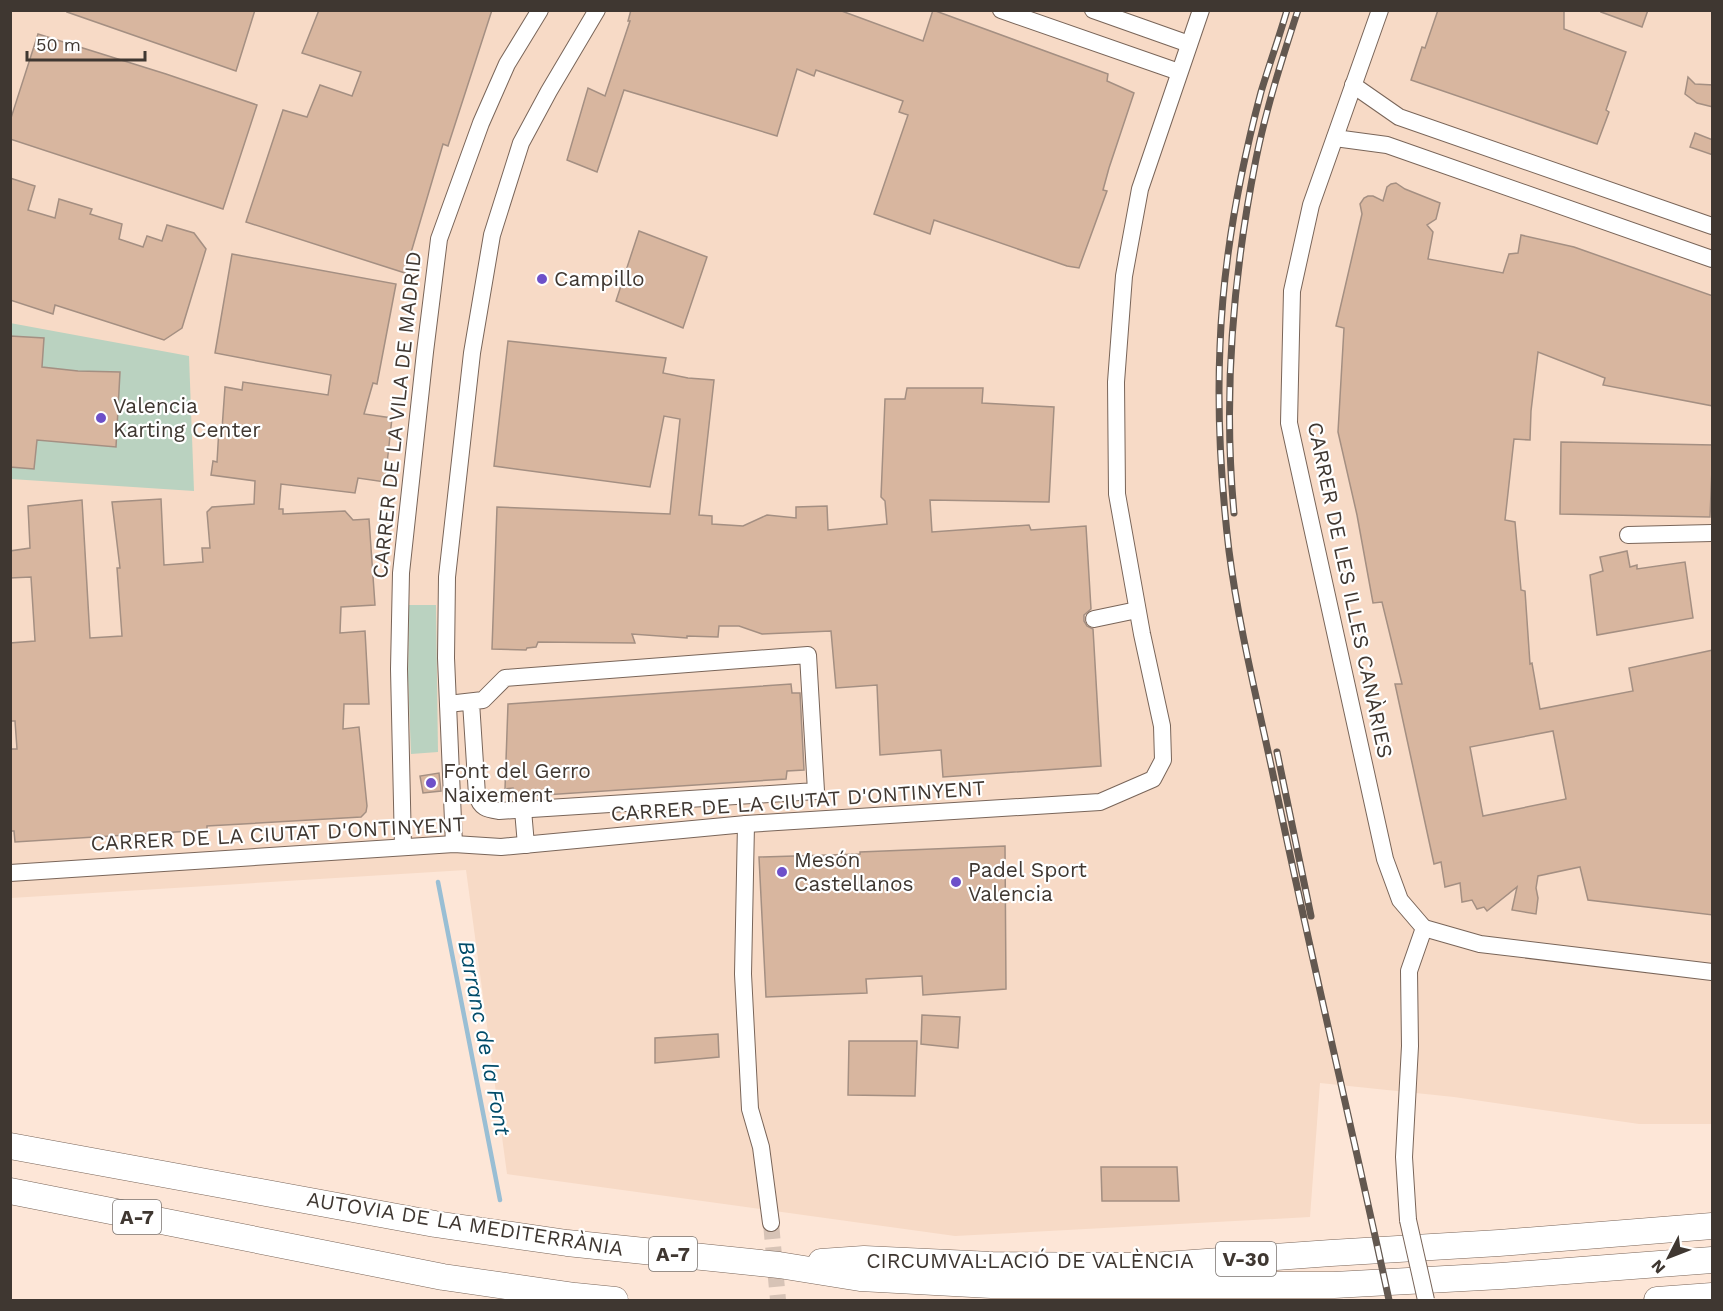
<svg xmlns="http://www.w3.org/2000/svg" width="1723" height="1311" viewBox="0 0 1723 1311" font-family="'Work Sans',sans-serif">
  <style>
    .built { fill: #f7dac6 }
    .green { fill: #bad2c0 }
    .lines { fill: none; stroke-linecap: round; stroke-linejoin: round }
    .stream { stroke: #99bed4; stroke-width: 4.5 }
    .building { fill: #d8b69f; stroke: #a48f82; stroke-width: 1.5; fill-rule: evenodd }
    .minor-tunnel { stroke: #d7c3b6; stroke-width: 16; stroke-dasharray: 16 8; stroke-linecap: butt }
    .minor-casing { stroke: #796559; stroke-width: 18 }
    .highway-casing { stroke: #796559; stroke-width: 27 }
    .minor { stroke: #fff; stroke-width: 16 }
    .highway { stroke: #fff; stroke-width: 26 }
    .rail-casing { stroke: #635850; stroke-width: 7 }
    .rail { stroke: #fff; stroke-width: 4.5; stroke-dasharray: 14; stroke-linecap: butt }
    .minor-bridge-casing { stroke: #796559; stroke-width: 18; stroke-linecap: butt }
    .minor-bridge { stroke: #fff; stroke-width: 16 }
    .poi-dot { fill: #6d50c9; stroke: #fff; stroke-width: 2 }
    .labels { text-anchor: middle; stroke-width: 4.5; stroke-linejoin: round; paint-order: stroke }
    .shield { fill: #fff; stroke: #79736f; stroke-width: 1.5 }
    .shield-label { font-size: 20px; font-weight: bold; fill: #3f3731 }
    .poi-label { font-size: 21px; fill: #3f3731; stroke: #fff; text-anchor: start }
    .street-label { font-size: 21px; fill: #3f3731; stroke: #fff }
    .water-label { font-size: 22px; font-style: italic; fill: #004b69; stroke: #fff }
  </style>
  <rect width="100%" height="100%" fill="#fde6d7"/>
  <polygon class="built" points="11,11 1712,11 1712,1124 1639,1124 1454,1097 1320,1083 1310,1217 955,1236 507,1174 466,870 11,898"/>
  <g class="green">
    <polygon points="10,323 189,356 194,491 11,479"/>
    <polygon points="409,605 436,605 438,752 411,754 408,677"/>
  </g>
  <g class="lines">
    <polyline class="stream" points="438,882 500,1200"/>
  </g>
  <g class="building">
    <polygon points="68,10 255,10 236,71 67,12"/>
    <polygon points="319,10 492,10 448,146 443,144 405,273 246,222 283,110 307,117 320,85 352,96 361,72 302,53"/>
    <polygon points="631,10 839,10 923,41 933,10 1108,74 1107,81 1134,93 1109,168 1103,190 1107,191 1079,268 1067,266 934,220 930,234 874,214 908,115 899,112 903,101 816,70 814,76 797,69 777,136 624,90 597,172 567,160 588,88 605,96 630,21 628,21"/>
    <polygon points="1438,10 1564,10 1564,29 1626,52 1606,110 1609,112 1597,144 1411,80 1422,47 1425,48"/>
    <polygon points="1602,10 1648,10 1642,27 1601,12"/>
    <polygon points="38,34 166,74 257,105 223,209 10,139 10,121"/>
    <polygon points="1688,77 1695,84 1713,85 1713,107 1697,103 1685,94"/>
    <polygon points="1695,133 1713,140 1713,155 1690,147"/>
    <polygon points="10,178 35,186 28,210 55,218 59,199 92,209 90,214 122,224 119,239 143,247 147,236 162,241 167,225 194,233 206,249 182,328 164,340 55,305 53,314 10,300"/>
    <path d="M1396 183 1405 189 1440 203 1436 219 1427 225 1433 232 1428 259 1503 273 1509 254 1518 253 1521 235 1574 247 1713 296V406L1603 385 1605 378 1538 352 1531 411 1530 440 1514 439 1505 520 1515 522 1521 590 1525 591 1530 664 1532 663 1540 709 1633 691 1629 668 1713 650V915L1588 900 1580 867 1538 876 1536 888 1538 898 1536 914 1512 910 1517 887 1487 911 1484 907 1477 909 1472 900 1462 902 1460 883 1445 887 1441 862 1434 864 1395 684H1402L1382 602 1373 603 1357 515 1338 432 1344 328 1336 326 1362 214 1360 204 1364 198 1368 196H1373L1383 201 1387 187 1391 184ZM1553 731 1566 799 1483 816 1470 747Z"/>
    <polygon points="639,231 707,257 683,328 616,301"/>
    <polygon points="232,254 396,284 377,384 373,383 364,414 392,418 385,482 358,478 355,493 281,484 279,509 283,509 283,514 345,511 353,520 369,519 375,605 341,607 340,633 365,631 369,704 344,704 343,729 359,727 367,806 366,812 361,817 207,826 207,830 15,842 14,831 10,831 10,749 17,749 15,721 10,721 10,643 35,641 31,577 10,578 10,551 30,548 28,506 82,500 90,638 122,636 117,568 120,568 112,502 161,499 164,565 203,562 202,548 210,548 207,512 212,507 254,504 255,481 211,475 213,461 217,462 219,428 222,429 225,387 242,390 243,382 328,395 331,375 215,353"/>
    <polygon points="10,336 44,338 42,367 78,371 120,372 116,447 37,440 34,469 10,467"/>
    <polygon points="508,341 666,358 663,373 688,378 714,380 699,515 712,516 712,524 743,526 767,515 796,518 796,507 827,506 828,530 887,524 885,501 881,497 885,399 905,399 907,388 983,388 982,403 1054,407 1049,502 930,500 932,532 1029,525 1031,530 1086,526 1091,609 1084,615 1084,621 1087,626 1093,629 1101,766 943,777 941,750 880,755 877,685 836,688 831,631 762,634 739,626 719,626 718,637 687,636 687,638 632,634 635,643 538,642 536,647 527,648 526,650 492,649 497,507 670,514 680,419 664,416 650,487 494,466"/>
    <polygon points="1561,442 1713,445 1710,517 1560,514"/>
    <polygon points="1627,551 1630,567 1637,565 1637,569 1685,562 1693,618 1597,635 1590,575 1603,571 1600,557"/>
    <polygon points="791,684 792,693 800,693 804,770 787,771 786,779 514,797 513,788 505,789 508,704"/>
    <polygon points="439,773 441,791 423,793 420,776"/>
    <polygon points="1005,846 1006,989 923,995 922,976 866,979 867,993 766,997 759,857 860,854 860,852"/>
    <polygon points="922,1015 960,1017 958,1048 921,1044"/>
    <polygon points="718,1034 719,1057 655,1063 655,1038"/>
    <polygon points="849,1041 917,1041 915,1096 848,1095"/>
    <polygon points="1101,1167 1177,1167 1179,1201 1102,1201"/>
  </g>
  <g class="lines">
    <polyline class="minor-tunnel" points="771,1223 778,1300"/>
    <g class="minor-casing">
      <g id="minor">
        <polyline points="1001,10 1179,72"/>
        <polyline points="1093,10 1189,44"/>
        <polyline points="1380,10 1311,205 1292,291 1289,423 1385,859 1400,900 1424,928"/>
        <polyline points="1353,85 1399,117 1712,226"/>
        <polyline points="1335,138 1387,145 1712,259"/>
        <polyline points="1628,535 1712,533"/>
        <polyline points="1094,619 1137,610"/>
        <path d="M448 704 483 700 505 678 808 655 816 791 499 811C487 809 480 808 477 795L471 702"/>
        <polyline points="523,810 526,845"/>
        <polyline points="746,824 743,974 750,1109 761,1147 771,1223"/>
        <polyline points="454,844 446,658 447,577 472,353 492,235 521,143 549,91 597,10"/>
        <polyline points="403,847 399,669 401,573 425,352 439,239 481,123 507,64 540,10"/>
        <polyline points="10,873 454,844 501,847 746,824 1100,802 1153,779 1163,760 1162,726 1142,634 1117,494 1116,382 1124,276 1140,189 1201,10"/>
        <polyline points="1424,928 1480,944 1712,972"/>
        <polyline points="1408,1220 1404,1157 1410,1046 1409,971 1424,928"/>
      </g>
    </g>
    <g class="highway-casing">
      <g id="highway">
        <polyline points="10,1146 435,1224 567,1243 779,1265 860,1278 991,1285 1334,1285 1501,1276 1712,1260"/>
        <polyline points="10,1191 443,1277 575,1296 615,1300"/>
        <polyline points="821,1262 864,1259 992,1265 1151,1266 1331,1253 1499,1243 1712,1226"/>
        <polyline points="1657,1300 1712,1296"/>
      </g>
    </g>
    <use href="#minor" class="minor"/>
    <use href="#highway" class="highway"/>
    <g class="rail-casing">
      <g id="rail">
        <path d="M1287 10C1279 38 1269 65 1261 92 1239 175 1223 261 1220 346 1217 414 1221 483 1229 551 1239 629 1259 707 1275 784 1311 957 1352 1128 1389 1300"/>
        <path d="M1234 513C1223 395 1233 275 1256 159 1266 109 1282 59 1298 10"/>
        <polyline points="1277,752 1311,916"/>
      </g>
    </g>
    <use href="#rail" class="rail"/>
    <g class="minor-bridge-casing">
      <polyline id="minor-bridge" points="1408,1220 1426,1300"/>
    </g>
    <use href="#minor-bridge" class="minor-bridge"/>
  </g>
  <g class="poi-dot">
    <circle cx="542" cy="279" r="6"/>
    <circle cx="101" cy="418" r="6"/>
    <circle cx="431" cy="783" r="6"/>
    <circle cx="782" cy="872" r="6"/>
    <circle cx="956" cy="882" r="6"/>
  </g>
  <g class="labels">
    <g class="shield">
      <rect x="113" y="1200" width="48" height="34" rx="4.5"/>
      <rect x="649" y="1237" width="48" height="34" rx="4.5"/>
      <rect x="1216" y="1242" width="60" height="34" rx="4.5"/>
    </g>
    <g class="shield-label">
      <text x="137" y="1224">A-7</text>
      <text x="673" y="1261">A-7</text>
      <text x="1246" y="1266">V-30</text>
    </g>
    <g class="poi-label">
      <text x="554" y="286">Campillo</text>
      <text x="113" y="413">Valencia<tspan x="113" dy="24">Karting Center</tspan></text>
      <text x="443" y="778">Font del Gerro<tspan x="443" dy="24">Naixement</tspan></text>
      <text x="794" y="867">Mesón<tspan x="794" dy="24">Castellanos</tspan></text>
      <text x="968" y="877">Padel Sport<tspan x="968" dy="24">Valencia</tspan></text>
    </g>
    <g class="street-label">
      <text transform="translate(397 415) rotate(-84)" y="7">CARRER DE LA VILA DE MADRID</text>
      <text transform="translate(1350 590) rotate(78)" y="7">CARRER DE LES ILLES CANÀRIES</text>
      <text transform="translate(798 801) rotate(-4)" y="7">CARRER DE LA CIUTAT D'ONTINYENT</text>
      <text transform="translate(278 834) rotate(-3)" y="7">CARRER DE LA CIUTAT D'ONTINYENT</text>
      <text transform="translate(465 1224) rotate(9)" y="7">AUTOVIA DE LA MEDITERRÀNIA</text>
      <text x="1030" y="1268">CIRCUMVAL·LACIÓ DE VALÈNCIA</text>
    </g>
    <g class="water-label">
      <text transform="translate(485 1038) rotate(79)" y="8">Barranc de la Font</text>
    </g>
  </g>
  <rect width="1723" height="1311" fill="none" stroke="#3f3731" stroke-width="24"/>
  <g transform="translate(1669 1257) rotate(228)" stroke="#ffffff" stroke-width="4.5" paint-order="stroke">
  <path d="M0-4.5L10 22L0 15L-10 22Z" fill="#3f3731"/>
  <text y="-9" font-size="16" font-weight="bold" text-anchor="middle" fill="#3f3731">N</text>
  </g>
  <path d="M27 51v9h118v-9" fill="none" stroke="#3f3731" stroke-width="3"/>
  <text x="36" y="51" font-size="18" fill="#3f3731" stroke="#ffffff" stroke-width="4.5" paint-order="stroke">50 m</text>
</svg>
